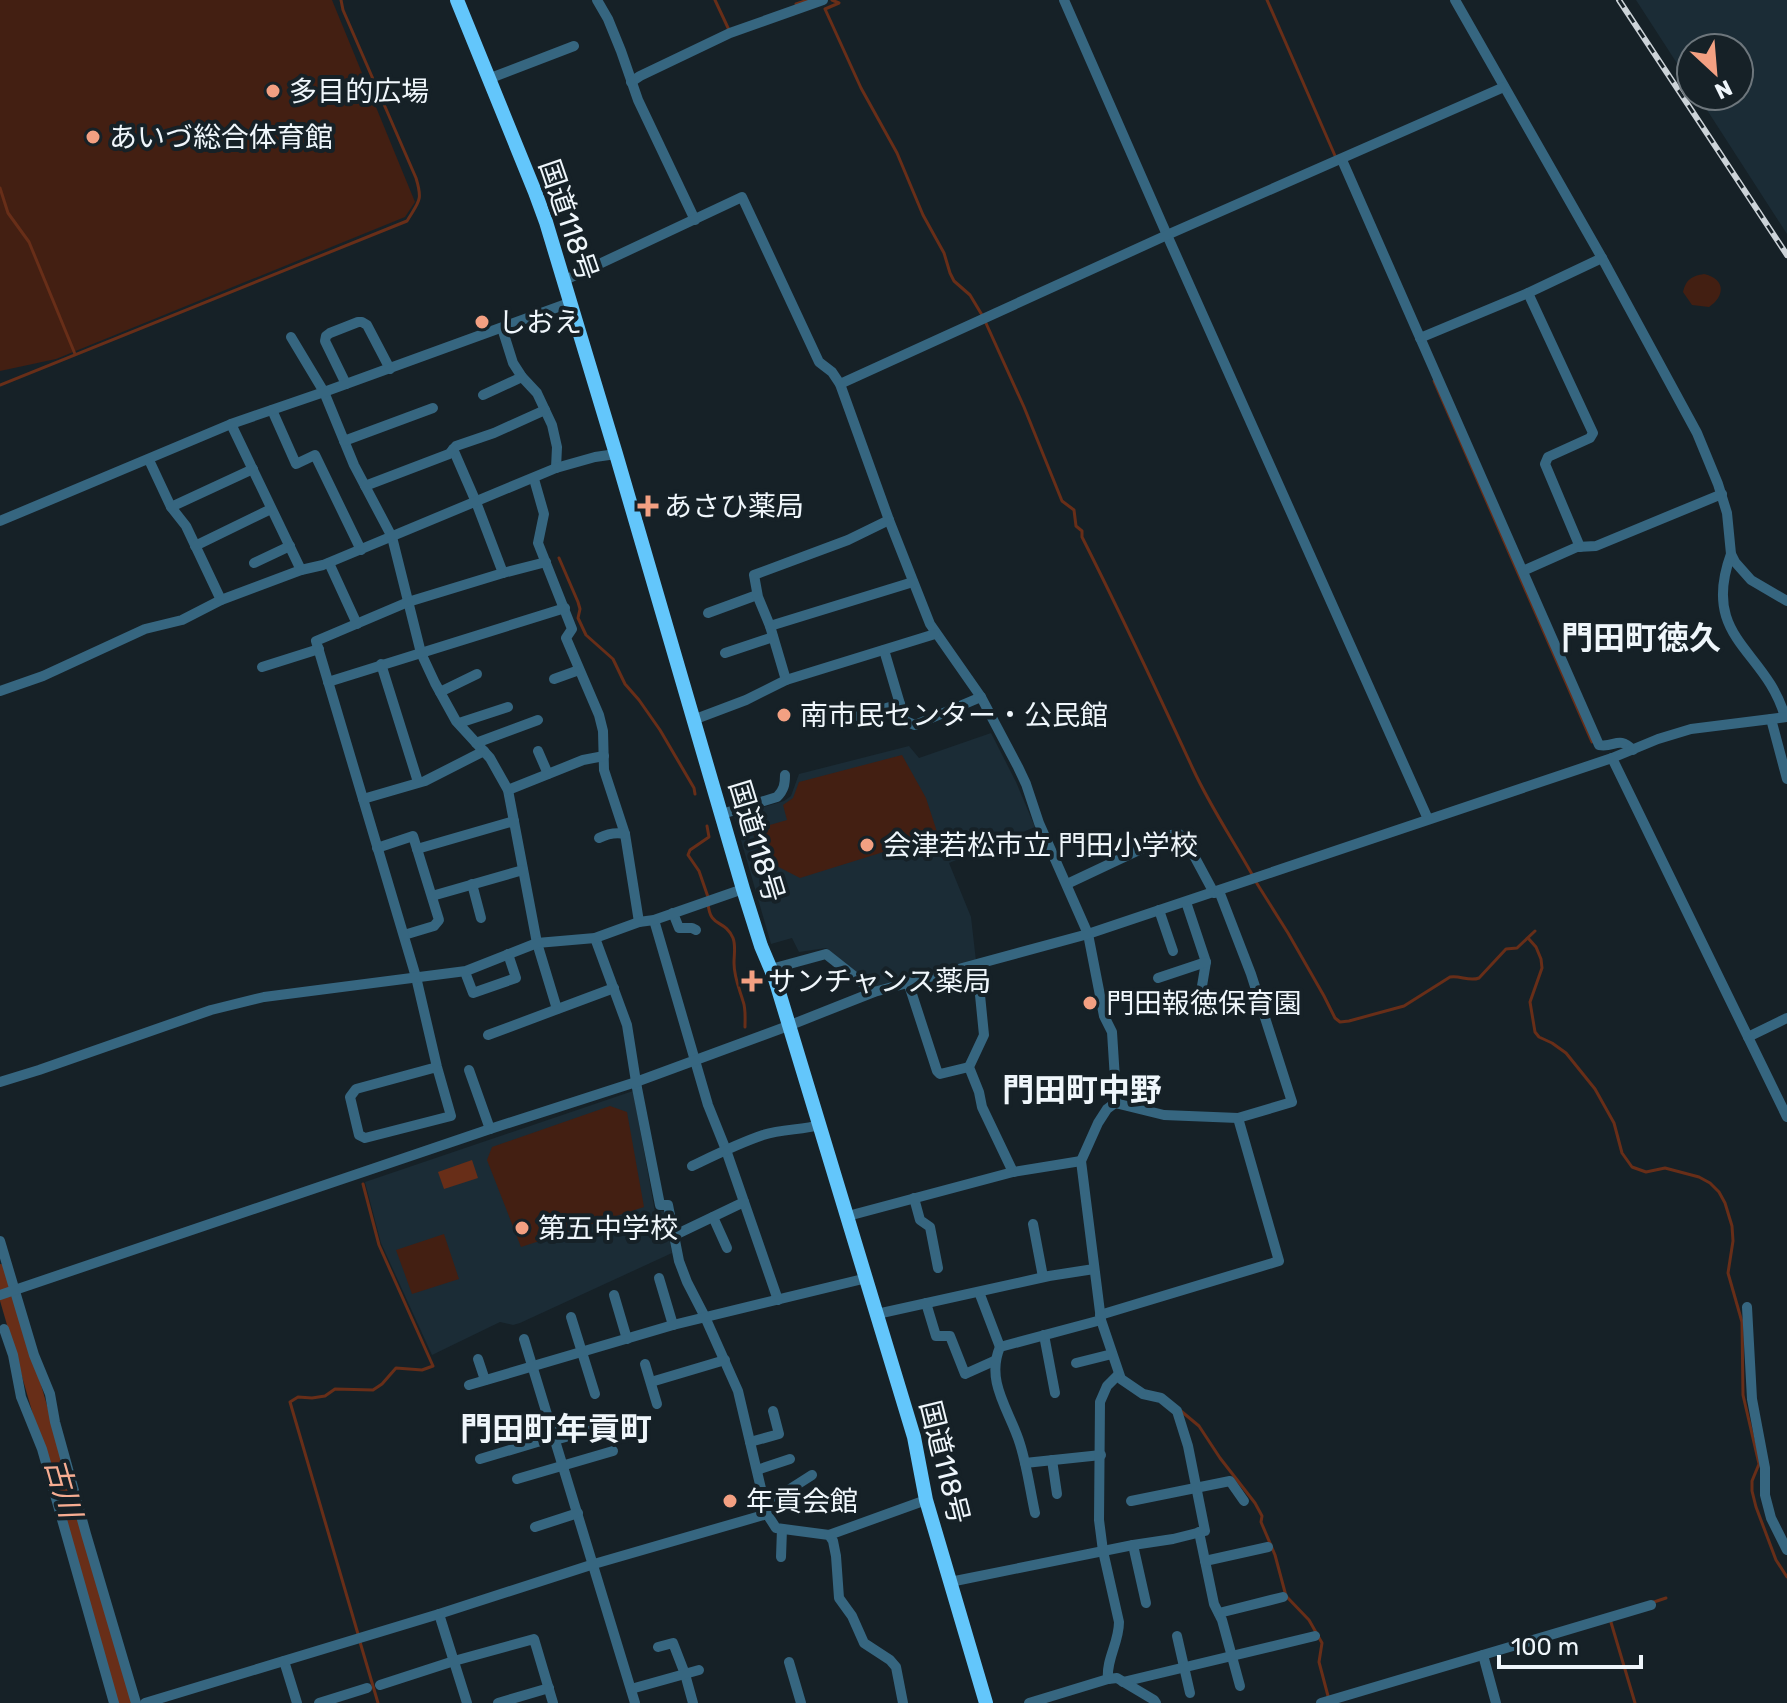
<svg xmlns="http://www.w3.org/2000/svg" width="1787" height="1703" viewBox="0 0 1787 1703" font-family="Rubik,'Noto Sans JP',sans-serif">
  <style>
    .built { fill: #1b2c36 }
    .green { fill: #431f12 }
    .water { fill: #682e18 }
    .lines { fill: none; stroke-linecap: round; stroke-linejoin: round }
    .stream { stroke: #682e18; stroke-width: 3 }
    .river { stroke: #682e18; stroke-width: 16 }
    .minor { stroke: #366680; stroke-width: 10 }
    .highway { stroke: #63c6fb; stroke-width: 14 }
    .rail-casing { stroke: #ccd3d8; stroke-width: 6 }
    .rail { stroke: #162127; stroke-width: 3; stroke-dasharray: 9; stroke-linecap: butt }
    .poi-dot { fill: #f3a082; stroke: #162127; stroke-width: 3 }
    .labels { text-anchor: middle; stroke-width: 8; stroke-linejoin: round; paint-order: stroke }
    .poi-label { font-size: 28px; fill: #eff6fb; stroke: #162127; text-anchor: start }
    .street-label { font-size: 28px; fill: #eff6fb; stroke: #162127 }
    .water-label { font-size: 30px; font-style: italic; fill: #f7ad92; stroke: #162127 }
    .quarter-label { font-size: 32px; font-weight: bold; fill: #eff6fb; stroke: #162127 }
  </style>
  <rect width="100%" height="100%" fill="#162127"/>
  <g class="built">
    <polygon points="1636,0 1787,0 1787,234 1698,96 1739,96 1739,48 1691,48 1691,85"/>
    <polygon points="991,733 1016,782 1035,827 949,863 971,917 976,961 873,988 826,948 799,952 792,938 771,944 734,816 784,801 791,796 799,774 909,746 919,758"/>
    <polygon points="633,1091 655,1212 664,1211 672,1253 520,1323 513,1325 500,1322 432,1355 381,1243 365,1182"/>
  </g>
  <g class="green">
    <polygon points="0,0 332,0 415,202 405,217 56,359 0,371"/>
    <path d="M1704 274C1726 279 1725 296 1709 307L1692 305 1683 292C1686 279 1692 276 1704 274Z"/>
    <polygon points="902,755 926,798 938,835 800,878 761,858 752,830 787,820 783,805 793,798 799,782"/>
    <polygon points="610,1106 627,1112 644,1207 521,1247 487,1160 492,1147"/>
    <polygon points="444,1234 459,1279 412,1294 396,1250"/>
  </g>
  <polygon class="water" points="472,1160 478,1178 444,1189 438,1172"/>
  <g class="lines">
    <g class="stream">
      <polyline points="715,0 729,30"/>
      <polyline points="832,0 839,3 825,9 861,88 897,153 923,215 944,253 950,273 954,281 970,295 982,315"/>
      <polyline points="1267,0 1336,158"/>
      <polyline points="796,4 808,0"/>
      <polyline points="0,188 8,213 29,242 75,354"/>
      <path d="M985 321 1024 407 1062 501 1074 510 1076 526 1082 531V537C1121 614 1157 691 1193 769 1210 806 1233 840 1253 876"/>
      <polyline points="1434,381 1592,742"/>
      <path d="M0 385 407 221C419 201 423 201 416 178L343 10 341 0"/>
      <polyline points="559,558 578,602 580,609 578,618 586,635 613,659 625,684 639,700 660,730 694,788 695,794"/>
      <polyline points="707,826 709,837 690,850 688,855 699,871 708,897"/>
      <path d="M1256 882 1288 933 1324 996 1335 1018 1340 1022 1349 1021 1404 1006 1450 977C1460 975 1469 982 1479 978L1506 949 1517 948 1535 931"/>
      <path d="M708 903C710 929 724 918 733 938 736 946 734 954 734 963 734 977 739 988 743 1001 746 1009 745 1018 745 1027"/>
      <polyline points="1528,938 1536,947 1541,959 1542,968 1530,1002 1535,1032 1539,1037 1552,1043 1566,1053 1595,1089 1614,1123 1622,1153 1632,1167 1646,1172 1665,1168 1699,1177 1710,1183 1719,1192 1725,1203 1732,1226 1733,1241 1728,1273 1742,1322 1743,1395 1759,1464 1752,1481 1752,1491 1756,1507 1776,1560 1787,1577"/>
      <polyline points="1181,1411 1199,1426 1220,1458 1255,1503 1262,1516 1261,1522 1275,1555 1286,1596 1309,1620 1322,1643 1319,1662 1328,1696"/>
      <polyline points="1651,1603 1666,1598"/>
      <polyline points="1610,1619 1635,1703"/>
      <polyline points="358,1634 290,1402 298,1397 312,1398 325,1396 335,1389 373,1390 382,1384 396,1368 422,1370 433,1366 379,1245 363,1184"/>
      <polyline points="360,1642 378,1703"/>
    </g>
    <polyline class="river" points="0,1272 125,1703"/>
    <g class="minor">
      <polyline points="597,0 608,19 621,51 638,100 695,220"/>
      <polyline points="1064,0 1167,235 1428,819"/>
      <polyline points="1455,0 1602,258 1697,433 1718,484 1727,513 1731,554 1735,562 1751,580 1787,601"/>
      <polyline points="488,79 574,46"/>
      <polyline points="631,82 640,76 730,33 823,0"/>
      <path d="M1342 160 1599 745C1615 748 1618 735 1633 750"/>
      <polyline points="563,281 742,197 819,362 832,372 840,384 889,520 930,624 981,697 1018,767 1026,784 1039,823 1088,934 1104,1016 1112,1032 1116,1095 1115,1103"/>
      <polyline points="1528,293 1593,433 1590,438 1548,457 1545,464 1580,547"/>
      <polyline points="502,328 513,363 522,377 537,393 552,425 557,447 556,468"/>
      <polyline points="291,337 324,392 354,465 392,537 421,653 435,683 456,721 490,758 508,790 537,943 557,1009"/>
      <polyline points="1420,338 1528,293 1602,258"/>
      <polyline points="346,384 325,341 326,336 330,333 358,322 362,322 367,325 390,369"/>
      <polyline points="840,384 1167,235 1504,87"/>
      <polyline points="483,395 522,377"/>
      <polyline points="272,410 296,464 315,455 361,550"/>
      <polyline points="231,424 301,570"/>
      <polyline points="344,441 433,408"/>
      <polyline points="453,449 476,502 503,573"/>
      <polyline points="149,460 171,507 186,526 221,600"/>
      <polyline points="534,479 544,514 538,543 572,629 566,638 599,715 603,731 604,770 625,834 639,922"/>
      <polyline points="365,486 449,454 456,446 494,433 545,410"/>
      <polyline points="171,507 253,469"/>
      <polyline points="0,521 231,424 324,392 569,303"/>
      <polyline points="195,546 271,509"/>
      <path d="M1731 554C1700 639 1766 649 1785 717"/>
      <polyline points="254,563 290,546"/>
      <polyline points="329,563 357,624"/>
      <polyline points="1523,571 1577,547 1596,546 1722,494"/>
      <polyline points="708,613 757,595"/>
      <polyline points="770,626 913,582"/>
      <polyline points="884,650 905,721 915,725 981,697"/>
      <polyline points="725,653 773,637"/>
      <polyline points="381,664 418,782"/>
      <polyline points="262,667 319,649"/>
      <polyline points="554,679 579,670"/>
      <polyline points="786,680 770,626 758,597 754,575 848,540 889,520"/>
      <polyline points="328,682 565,608"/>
      <polyline points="0,691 43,676 145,629 182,620 221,600 301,570 323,565 556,468 595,457 616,454"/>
      <polyline points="440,692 477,674"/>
      <polyline points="1771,719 1787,779"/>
      <polyline points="693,720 746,700 786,680 935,634"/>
      <polyline points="845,720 900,704"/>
      <polyline points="459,723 508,707"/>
      <polyline points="476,743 538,720"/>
      <polyline points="538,751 548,774"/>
      <polyline points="1612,758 1787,1117"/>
      <polyline points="508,790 583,760 604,756"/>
      <polyline points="363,799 425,781 484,751"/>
      <path d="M722 814 777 797C784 790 785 784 785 775"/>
      <path d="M599 838C607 834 616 832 625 834"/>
      <polyline points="377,848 413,836 439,920 434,926 404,935"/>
      <polyline points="417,849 514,821"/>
      <polyline points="472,884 481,918"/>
      <polyline points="1067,884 1171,835 1179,834 1185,839 1214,893"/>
      <polyline points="432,896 523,870"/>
      <polyline points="1186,902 1206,962 1199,1004"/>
      <polyline points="1159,910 1173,951"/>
      <polyline points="673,913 679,928 692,928 696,930"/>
      <polyline points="654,920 708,1105 726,1150 778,1300"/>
      <polyline points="595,938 627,1025 637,1088 660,1205 668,1205 679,1261 687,1282 705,1317 738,1391 767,1514 776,1528 829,1535 833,1541 836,1556 839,1598 852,1616 864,1643 890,1660 896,1667 903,1703"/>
      <polyline points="977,965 984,1035 969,1067 979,1092 982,1107 1013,1172"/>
      <polyline points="771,969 826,954 874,992"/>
      <polyline points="465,972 473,993 516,978 508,954"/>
      <polyline points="1158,978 1206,962"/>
      <polyline points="908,982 937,1071 940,1074 969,1067"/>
      <polyline points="488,1035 614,988"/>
      <polyline points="1748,1037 1787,1018"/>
      <polyline points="437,1067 356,1089 350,1097 359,1135 365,1138 451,1116 437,1067 416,977 316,641 408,602 503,573 546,562"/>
      <polyline points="469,1070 490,1129"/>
      <polyline points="0,1082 39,1070 211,1010 264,997 466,971 537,943 595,938 639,922 654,920 743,889"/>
      <path d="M692 1166C715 1155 739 1143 763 1135 782 1129 802 1130 820 1125"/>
      <polyline points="914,1198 920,1220 930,1227 938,1268"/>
      <polyline points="848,1216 1013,1172 1081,1161"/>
      <polyline points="713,1217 727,1248"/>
      <polyline points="1033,1224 1043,1277"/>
      <polyline points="675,1235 744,1202"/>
      <polyline points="0,1241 34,1355 50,1394 55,1422 86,1534 136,1703"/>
      <polyline points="659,1278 673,1325"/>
      <polyline points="979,1292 1000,1347"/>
      <polyline points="0,1295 490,1129 636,1082 788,1026 874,992 1088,934 1612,758 1658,739 1691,729 1787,717"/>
      <polyline points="614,1295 627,1339"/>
      <polyline points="926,1303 936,1336 950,1336 965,1374 994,1361"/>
      <polyline points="1747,1307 1752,1399 1765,1468 1765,1495 1771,1518 1787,1550"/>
      <polyline points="877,1314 1049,1276 1094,1269"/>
      <polyline points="1100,1315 1279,1261 1238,1118 1292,1102 1251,974 1219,891"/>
      <polyline points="571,1317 595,1394"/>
      <polyline points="4,1329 13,1355 21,1397 42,1449 114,1703"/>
      <polyline points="1044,1335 1055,1393"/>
      <polyline points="524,1339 635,1703"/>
      <polyline points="478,1359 485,1380"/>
      <polyline points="1076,1363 1112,1354"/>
      <polyline points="645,1364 657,1404"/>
      <polyline points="651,1382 725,1360"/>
      <polyline points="469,1385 673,1325 867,1278"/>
      <polyline points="555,1440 608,1425"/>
      <polyline points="750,1442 779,1434 773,1411"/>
      <polyline points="480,1459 554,1437"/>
      <polyline points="1052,1460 1057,1494"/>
      <polyline points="1025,1463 1101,1455"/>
      <polyline points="757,1470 790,1459"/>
      <polyline points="517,1479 613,1451"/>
      <polyline points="1131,1501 1230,1481 1244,1501"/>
      <polyline points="765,1508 772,1505 787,1491 812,1475"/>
      <path d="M1035 1513C1030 1490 1027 1466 1020 1444 1010 1411 985 1382 1000 1347L1101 1320"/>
      <polyline points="535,1527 578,1513"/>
      <polyline points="1199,1532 1214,1604 1222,1620 1240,1686"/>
      <polyline points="829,1535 926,1500"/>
      <polyline points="1133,1545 1146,1603"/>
      <polyline points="781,1557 782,1529"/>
      <polyline points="1205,1561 1268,1547"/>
      <polyline points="950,1582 1133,1545 1173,1539 1205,1531 1188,1446 1177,1411 1161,1398 1143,1394 1121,1379 1101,1320 1081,1161 1098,1123 1107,1109 1115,1103 1164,1115 1238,1118"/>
      <polyline points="1219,1613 1283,1597"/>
      <polyline points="439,1614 467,1703"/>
      <polyline points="1177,1636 1190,1693"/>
      <polyline points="658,1647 673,1643 685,1674 693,1703"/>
      <polyline points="1483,1655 1496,1703"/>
      <polyline points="284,1661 297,1703"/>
      <polyline points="789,1662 801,1703"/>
      <path d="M1108 1679C1106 1659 1119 1643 1119 1622L1103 1551 1099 1520 1100 1402 1107 1386 1118 1375"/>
      <polyline points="1123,1682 1315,1636"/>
      <polyline points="380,1685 454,1661 534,1639 553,1703"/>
      <polyline points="631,1689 699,1670"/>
      <polyline points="145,1703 439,1614 594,1564 767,1514"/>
      <polyline points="319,1703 367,1688"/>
      <polyline points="498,1703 549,1688"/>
      <polyline points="1029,1703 1108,1679 1117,1678 1154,1700 1156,1703"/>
      <polyline points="1321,1703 1651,1605"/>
    </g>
    <polyline class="highway" points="457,0 535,192 546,222 616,454 743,889 761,946 775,979 914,1437 926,1500 986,1703"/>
    <g class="rail-casing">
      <polyline id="rail" points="1619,0 1787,255"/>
    </g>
    <use href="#rail" class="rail"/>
  </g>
  <g class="poi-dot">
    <circle cx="273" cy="91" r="8"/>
    <circle cx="93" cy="137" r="8"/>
    <circle cx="482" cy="322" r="8"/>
    <path d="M644 494h8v8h8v8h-8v8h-8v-8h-8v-8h8z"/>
    <circle cx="784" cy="715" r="8"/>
    <circle cx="867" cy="845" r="8"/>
    <path d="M748 969h8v8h8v8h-8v8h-8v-8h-8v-8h8z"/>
    <circle cx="1090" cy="1003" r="8"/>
    <circle cx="522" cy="1228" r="8"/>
    <circle cx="730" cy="1501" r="8"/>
  </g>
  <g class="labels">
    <g class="poi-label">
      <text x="289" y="101">多目的広場</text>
      <text x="109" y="147">あいづ総合体育館</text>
      <text x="498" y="332">しおえ</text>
      <text x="664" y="516">あさひ薬局</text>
      <text x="800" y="725">南市民センター・公民館</text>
      <text x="883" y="855">会津若松市立 門田小学校</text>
      <text x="768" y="991">サンチャンス薬局</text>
      <text x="1106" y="1013">門田報徳保育園</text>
      <text x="538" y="1238">第五中学校</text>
      <text x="746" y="1511">年貢会館</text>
    </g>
    <g class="street-label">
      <text transform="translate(569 220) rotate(71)" y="10">国道118号</text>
      <text transform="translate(757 841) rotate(73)" y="10">国道118号</text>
      <text transform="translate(945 1462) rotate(76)" y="10">国道118号</text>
    </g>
    <g class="water-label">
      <text transform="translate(63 1488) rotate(74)" y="10">古川</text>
    </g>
    <g class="quarter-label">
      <text x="1641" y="649">門田町徳久</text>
      <text x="1082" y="1101">門田町中野</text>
      <text x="556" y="1440">門田町年貢町</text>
    </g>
  </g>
  <g transform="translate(1715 72) rotate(154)"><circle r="38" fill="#162127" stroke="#6d767c" stroke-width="2"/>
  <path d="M0-6L14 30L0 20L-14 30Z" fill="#f3a082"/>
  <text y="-12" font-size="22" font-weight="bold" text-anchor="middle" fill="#eff6fb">N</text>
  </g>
  <path d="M1499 1655v12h142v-12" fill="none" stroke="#eff6fb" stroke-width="4"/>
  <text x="1511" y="1655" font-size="24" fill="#eff6fb" stroke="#162127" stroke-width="6" paint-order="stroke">100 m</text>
</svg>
